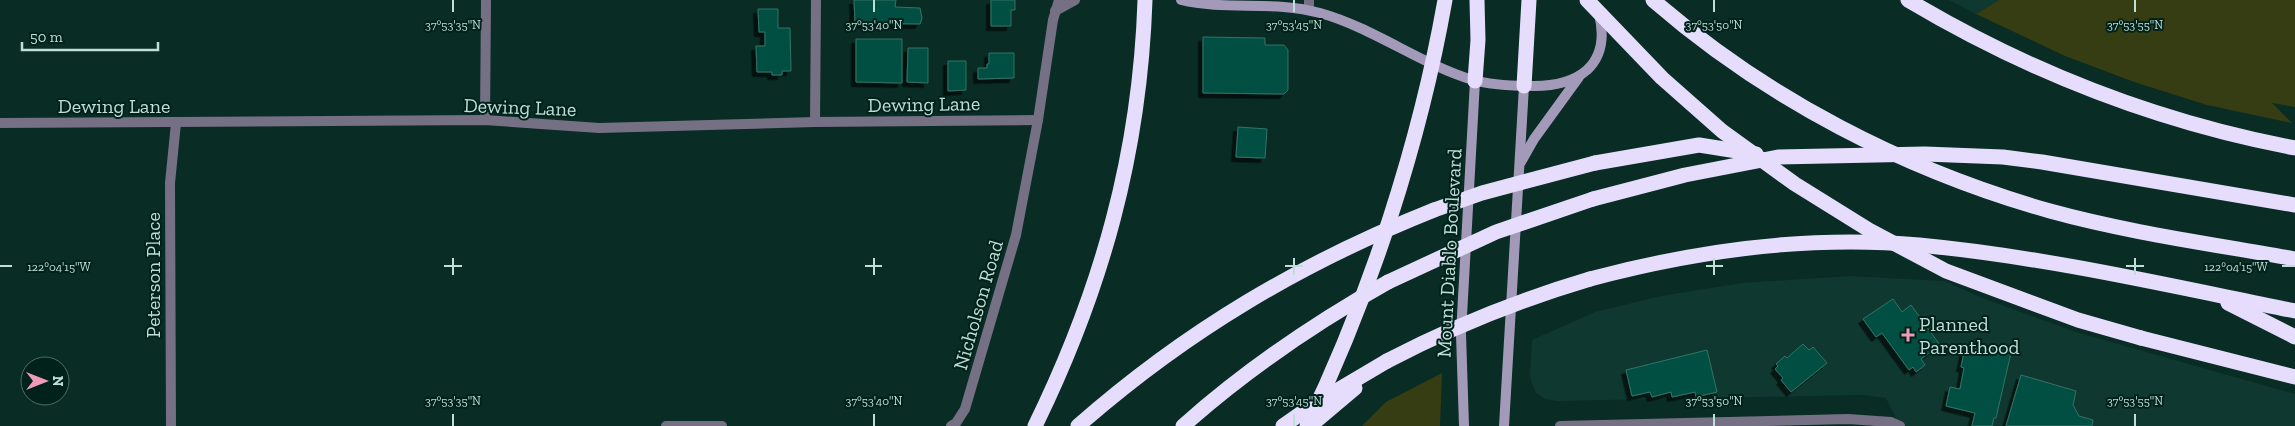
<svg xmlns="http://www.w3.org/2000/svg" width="2295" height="426" viewBox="0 0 2295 426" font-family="'Zilla Slab',serif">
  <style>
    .built { fill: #0f3830 }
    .green { fill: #363d13 }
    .building { fill: #044f43; stroke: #337365; filter: url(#shadow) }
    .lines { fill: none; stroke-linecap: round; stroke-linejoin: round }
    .street { stroke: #757084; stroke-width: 10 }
    .secondary { stroke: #a39aba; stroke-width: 10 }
    .highway { stroke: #e5ddfb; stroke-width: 15 }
    .highway-bridge { stroke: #e5ddfb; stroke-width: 15 }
    .ticks { fill: none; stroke: #bfded6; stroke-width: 2 }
    .poi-dot { fill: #ef9ab8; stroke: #00221b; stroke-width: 2 }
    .labels { text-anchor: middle; stroke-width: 4; stroke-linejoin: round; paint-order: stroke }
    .street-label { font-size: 20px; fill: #bfded6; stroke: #00221b }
    .poi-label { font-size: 20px; fill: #bfded6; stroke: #00221b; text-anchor: start }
    .ticks-label { font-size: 12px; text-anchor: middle; fill: #bfded6; stroke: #00221b; stroke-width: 4; stroke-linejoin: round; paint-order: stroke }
  </style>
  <defs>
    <filter id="shadow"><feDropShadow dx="-4.5" dy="4.5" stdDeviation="0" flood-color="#0009"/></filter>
  </defs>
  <rect width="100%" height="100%" fill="#092c25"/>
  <g class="built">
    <polygon points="1949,0 1999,0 1976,14"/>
    <polygon points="1850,276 1944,281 1985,299 2079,333 2295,394 2295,426 1900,426 1886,398 1862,395 1557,401 1545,399 1536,393 1532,384 1530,375 1532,340 1595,312 1661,296 1742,283"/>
  </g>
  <g class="green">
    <polygon points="1999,0 2295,0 2295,107 2272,103 2292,123 2207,105 2134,82 2065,56 1976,14"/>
    <polygon points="1442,373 1440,426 1362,426 1386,402"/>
  </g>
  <g class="building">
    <polygon points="854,0 896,0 895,7 920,8 922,18 920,24 855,23"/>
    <polygon points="991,0 1015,0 1015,10 1011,10 1011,26 991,26"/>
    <polygon points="758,9 778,9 778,28 790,28 791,71 782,71 782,75 772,75 772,72 757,72 756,46 765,46 765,32 759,32"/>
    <polygon points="1203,37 1265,38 1265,45 1284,45 1288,50 1288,90 1284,94 1203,93"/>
    <polygon points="856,39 902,39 902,83 856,82"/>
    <polygon points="908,48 928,48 928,83 907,82"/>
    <polygon points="989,53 1014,53 1014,78 978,79 978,68 987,68 987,64 989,64"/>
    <polygon points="948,61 966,61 966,90 948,91"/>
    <polygon points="1238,127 1267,129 1265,158 1236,157"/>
    <polygon points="1893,299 1902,312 1911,305 1940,345 1921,359 1925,365 1916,372 1913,367 1909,370 1882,333 1876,337 1863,319"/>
    <polygon points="1803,344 1809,350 1813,347 1827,363 1791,392 1781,380 1783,378 1775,369 1778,366 1776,364 1785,356 1787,358"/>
    <polygon points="1977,345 2011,353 1996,418 1994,418 1992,426 1972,426 1975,413 1946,406 1950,387 1960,389 1964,368 1961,367 1965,348 1975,350"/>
    <polygon points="1707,350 1717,392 1696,397 1695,392 1672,397 1671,392 1652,397 1650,392 1632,396 1626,370"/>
    <polygon points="2021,375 2076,391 2073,405 2079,416 2093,420 2092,426 2006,426"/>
  </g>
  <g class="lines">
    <g class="street">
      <polyline points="1309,10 1309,0"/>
      <polyline points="1055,11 1075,0"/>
      <polyline points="485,120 486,0"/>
      <polyline points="815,122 816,0"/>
      <polyline points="0,123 485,120 599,128 815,122 1038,120"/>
      <polyline points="171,426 170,183 176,123"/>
      <polyline points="666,426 722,426"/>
      <polyline points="951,426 956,423 965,409 1016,235 1038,120 1053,20 1059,0"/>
      <polyline points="1560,426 1848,419 1891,422 1900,426"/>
    </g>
    <g class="secondary">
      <path d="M1181 0C1227 11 1274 0 1320 13 1374 28 1420 64 1473 80 1491 85 1515 86 1534 86 1553 86 1572 83 1587 70 1603 55 1604 34 1599 14"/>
      <polyline points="1521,162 1534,139 1579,77"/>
      <polyline points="1464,426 1461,334 1475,81"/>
      <polyline points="1504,426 1524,86"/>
    </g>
    <g class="highway">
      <path d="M1908 0C2029 72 2157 122 2295 148"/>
      <polyline points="1475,81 1478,40 1477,0"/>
      <polyline points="1524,86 1529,0"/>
      <polyline points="1595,163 1699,145 1756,154"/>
      <polyline points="1593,199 1685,175 1778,157 1925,154 2003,157 2042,162 2295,205"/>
      <path d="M1590 279C1695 251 1810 235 1919 245 2046 257 2171 286 2295 311"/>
      <polyline points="2228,303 2295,337"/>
      <polyline points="2141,338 2295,377"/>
      <path d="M1035 426C1102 289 1140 153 1145 0"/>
      <path d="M1078 426C1186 331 1301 263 1434 210"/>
      <path d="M1183 426C1246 370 1315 323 1388 282"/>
      <polyline points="1283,426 1316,403 1387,361"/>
      <polyline points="1310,426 1355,388"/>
    </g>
    <g class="highway-bridge">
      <polyline points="1587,0 1662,78 1722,131 1795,184 1869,230 1946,271 2078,320 2141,338"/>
      <path d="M1653 0C1767 99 1905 170 2050 211 2130 233 2213 244 2295 259"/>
      <polyline points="1434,210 1482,193 1595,163"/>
      <polyline points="1388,282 1496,232 1593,199"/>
      <path d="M1387 361C1452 327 1519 300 1590 279"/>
      <path d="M1307 426C1370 296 1420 142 1445 0"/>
    </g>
  </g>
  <path class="ticks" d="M453 0V12M874 0V12M1294 0V12M1714 0V12M2135 0V12M453 258V275M874 258V275M1294 258V275M1714 258V275M2135 258V275M0 266H12M444 266H462M865 266H882M1285 266H1303M1706 266H1723M2126 266H2144M2282 266H2295M453 414V426M874 414V426M1294 414V426M1714 414V426M2135 414V426"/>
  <path class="poi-dot" d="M1905.5 327.5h5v5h5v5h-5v5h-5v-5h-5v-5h5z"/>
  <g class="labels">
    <g class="street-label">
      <text transform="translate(924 104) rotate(-1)" y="7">Dewing Lane</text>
      <text x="114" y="113">Dewing Lane</text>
      <text transform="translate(520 107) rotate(2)" y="7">Dewing Lane</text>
      <text transform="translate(1449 253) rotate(-87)" y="7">Mount Diablo Boulevard</text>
      <text transform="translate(153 275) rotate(-90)" y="7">Peterson Place</text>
      <text transform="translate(978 305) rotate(-74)" y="7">Nicholson Road</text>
    </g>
    <g class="poi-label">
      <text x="1919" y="331">Planned<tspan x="1919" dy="23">Parenthood</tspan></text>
    </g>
  </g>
  <g class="ticks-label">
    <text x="453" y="29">37°53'35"N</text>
    <text x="874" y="29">37°53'40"N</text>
    <text x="1294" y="29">37°53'45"N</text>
    <text x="1714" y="29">37°53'50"N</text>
    <text x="2135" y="29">37°53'55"N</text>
    <text x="2236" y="271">122°04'15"W</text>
    <text x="59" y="271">122°04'15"W</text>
    <text x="453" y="405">37°53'35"N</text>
    <text x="874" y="405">37°53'40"N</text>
    <text x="1294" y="405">37°53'45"N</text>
    <text x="1714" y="405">37°53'50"N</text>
    <text x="2135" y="405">37°53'55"N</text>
  </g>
  <g transform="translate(45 381) rotate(90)"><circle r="24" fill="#00221b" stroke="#4c6d66"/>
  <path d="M0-4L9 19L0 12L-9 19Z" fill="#ef9ab8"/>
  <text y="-8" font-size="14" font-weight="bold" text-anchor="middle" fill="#bfded6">N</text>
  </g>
  <path d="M22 42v8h136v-8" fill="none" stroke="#bfded6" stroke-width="2.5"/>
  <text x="30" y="42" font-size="15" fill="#bfded6" stroke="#00221b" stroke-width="4" paint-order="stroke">50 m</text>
</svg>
